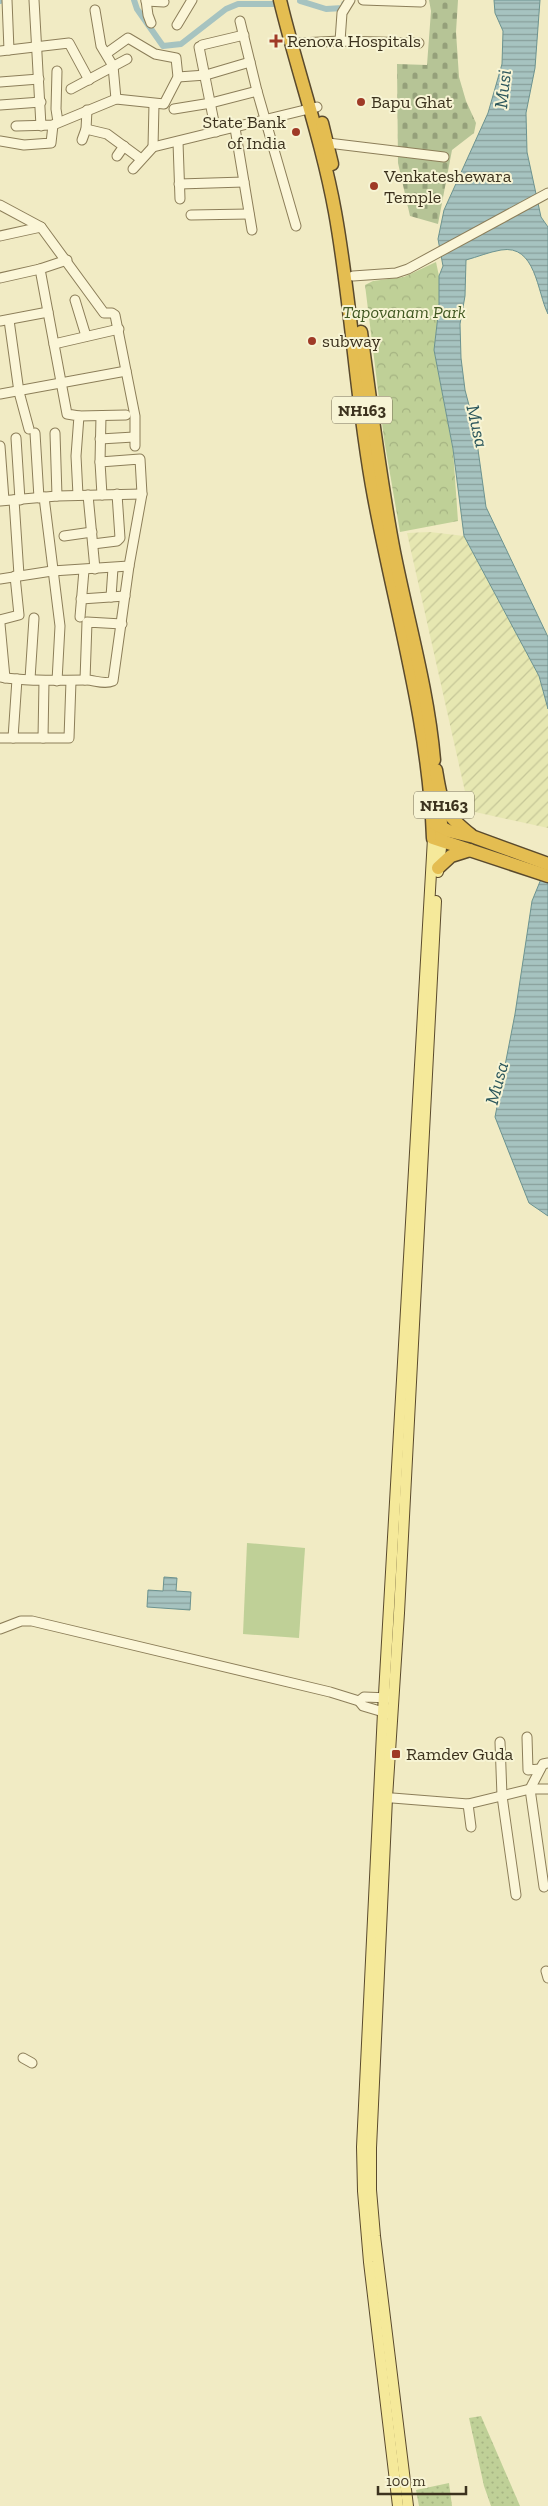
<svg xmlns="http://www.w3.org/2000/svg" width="548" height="2506" viewBox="0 0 548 2506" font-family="'Zilla Slab',serif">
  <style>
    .farmland { fill: url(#farmland-furrows) }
    .grass { fill: url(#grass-dots) }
    .forest { fill: url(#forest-crowns) }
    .cemetery { fill: url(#cemetery-stones) }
    .pitch { fill: #bfd097 }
    .water { fill: url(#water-rules); stroke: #6c9390 }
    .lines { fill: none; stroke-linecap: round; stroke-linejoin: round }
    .canal { stroke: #a6c3c0; stroke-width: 6 }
    .minor-casing { stroke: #8c7e59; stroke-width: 11 }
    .major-casing { stroke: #5a4a2d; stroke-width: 12 }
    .highway-casing { stroke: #5a4a2d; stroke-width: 15 }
    .minor { stroke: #fbf6d8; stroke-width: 9 }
    .major { stroke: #f5e99a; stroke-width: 10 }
    .highway { stroke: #e4bd51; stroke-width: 12 }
    .poi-dot { fill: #9f3a26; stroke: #f7f4d4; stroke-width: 2 }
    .labels { text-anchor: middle; stroke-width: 4; stroke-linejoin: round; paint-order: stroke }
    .shield { fill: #f7f4d4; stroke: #746c55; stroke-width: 1 }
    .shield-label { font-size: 16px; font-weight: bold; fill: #3c321e }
    .poi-label { font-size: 18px; fill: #3c321e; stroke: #f7f4d4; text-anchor: start }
    .park-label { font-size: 18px; font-style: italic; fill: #425923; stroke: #f7f4d4 }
    .water-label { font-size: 19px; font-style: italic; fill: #2c575c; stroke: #f7f4d4 }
  </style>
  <defs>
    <pattern id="farmland-furrows" width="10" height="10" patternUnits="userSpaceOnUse" patternTransform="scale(1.25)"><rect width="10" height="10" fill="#e6e7b1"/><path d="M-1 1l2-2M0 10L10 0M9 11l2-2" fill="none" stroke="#c6c798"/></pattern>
    <pattern id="grass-dots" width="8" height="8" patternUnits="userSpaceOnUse" patternTransform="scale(1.25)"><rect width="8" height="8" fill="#bfd097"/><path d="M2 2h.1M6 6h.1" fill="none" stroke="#a5b382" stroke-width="1.8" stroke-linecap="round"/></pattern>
    <pattern id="forest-crowns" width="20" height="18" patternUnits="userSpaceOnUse" patternTransform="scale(1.25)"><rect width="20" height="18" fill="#bfd097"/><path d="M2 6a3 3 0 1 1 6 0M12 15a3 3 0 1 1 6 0" fill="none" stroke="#a5b382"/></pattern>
    <pattern id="cemetery-stones" width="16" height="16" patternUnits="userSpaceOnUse" patternTransform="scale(1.25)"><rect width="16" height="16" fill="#b6c496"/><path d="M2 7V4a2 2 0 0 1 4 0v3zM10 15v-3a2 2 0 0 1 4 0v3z" fill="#95a07a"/></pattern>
    <pattern id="water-rules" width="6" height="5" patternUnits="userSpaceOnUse" patternTransform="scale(1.25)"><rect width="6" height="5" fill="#a6c3c0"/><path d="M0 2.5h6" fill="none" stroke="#889f9b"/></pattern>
  </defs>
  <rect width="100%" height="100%" fill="#f1ebc4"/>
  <polygon class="farmland" points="430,532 464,536 539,676 548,709 548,828 475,812 466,796 407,533"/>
  <g class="grass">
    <polygon points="481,2416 520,2506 491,2506 484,2486 469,2418"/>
    <polygon points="449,2483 452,2506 419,2506 416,2490"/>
  </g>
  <polygon class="forest" points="436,262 439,276 439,307 434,350 453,450 458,521 400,532 384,439 365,285 373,281 404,277"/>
  <polygon class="cemetery" points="429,0 458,0 456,32 459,77 466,101 476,123 474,133 452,150 438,224 410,216 398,163 397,64 427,65 431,11"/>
  <polygon class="pitch" points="247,1543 305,1548 299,1638 243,1634"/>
  <g class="water">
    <path d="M494 0H540L535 68 526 113 527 152 541 217 548 227V314C537 292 536 244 501 250 489 252 477 257 466 260L465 296 460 324 461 358 465 390 475 428 486 507 548 637V709L539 676 464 536 453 449 434 350 439 307V276L443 266 438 239 444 210 488 113 502 64 503 31 495 13Z"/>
    <polygon points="548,862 548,1216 529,1203 495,1117 515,1014 532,901"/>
    <polygon points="164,1577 177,1578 176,1591 191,1592 190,1610 147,1607 148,1590 163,1591"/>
  </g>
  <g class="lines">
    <g class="canal">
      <polyline points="134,0 137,9 163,46 181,44 226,9 238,4 275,4"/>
      <polyline points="0,1 2,0"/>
      <polyline points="300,1 326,9 343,8 344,4"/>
    </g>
    <g class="minor-casing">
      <g id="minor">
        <polyline points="7,0 9,50"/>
        <polyline points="34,0 41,126"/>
        <polyline points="146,0 148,15 151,23"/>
        <polyline points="363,0 421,2"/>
        <polyline points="146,1 164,2"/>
        <polyline points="95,10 101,46 113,66 116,99"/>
        <polyline points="240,21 257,91 296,226"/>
        <polyline points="177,25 192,0"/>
        <polyline points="340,41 342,13 350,0"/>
        <polyline points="300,43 340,41 419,43"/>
        <polyline points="202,45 244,35"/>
        <polyline points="199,47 216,132"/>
        <polyline points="0,51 69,43 89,80"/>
        <polyline points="57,71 56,109 58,122"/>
        <polyline points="178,77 206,75 250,62"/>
        <polyline points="0,82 39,79"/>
        <polyline points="71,89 127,59"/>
        <polyline points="0,105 41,102"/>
        <polyline points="174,109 211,103 257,91"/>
        <polyline points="16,126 53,125 116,99 164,104 178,77 176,58 155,54 128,38 107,53"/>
        <polyline points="86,129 107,134 141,159"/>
        <polyline points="82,140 86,129 87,110"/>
        <polyline points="0,141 24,145 51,143 53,125"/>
        <polyline points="178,142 180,199"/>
        <polyline points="328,143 444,157"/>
        <polyline points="153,147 154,104"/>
        <polyline points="117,156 124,146"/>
        <polyline points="133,169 153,147 317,107"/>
        <polyline points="244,182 252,230"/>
        <polyline points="179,184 244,182 235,128"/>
        <polyline points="0,205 41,227"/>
        <polyline points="191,215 249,214"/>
        <polyline points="0,236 41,227 104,313 112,313 115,315 135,416 135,446"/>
        <polyline points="67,260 40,269 67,414 79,416 76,456 78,495"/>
        <polyline points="353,276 396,273 408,269 548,193"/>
        <polyline points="0,278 40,269"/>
        <polyline points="75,300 86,336"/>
        <polyline points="9,320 19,392 29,429"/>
        <polyline points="0,321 48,312"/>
        <polyline points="54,344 119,329"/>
        <polyline points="0,394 126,371"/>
        <polyline points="79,416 126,415"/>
        <polyline points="35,433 39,498"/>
        <polyline points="55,433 57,496"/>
        <polyline points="16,438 20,500"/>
        <polyline points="100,439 134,437"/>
        <polyline points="0,446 4,500"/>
        <polyline points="100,462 101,416"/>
        <polyline points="88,495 95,569"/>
        <polyline points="44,497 60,626 57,681"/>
        <polyline points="14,500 19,575"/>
        <polyline points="0,501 57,496 142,494"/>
        <polyline points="64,536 92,532"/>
        <polyline points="93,544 117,541 120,538 117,494"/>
        <polyline points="0,579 52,571 129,566"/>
        <polyline points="111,597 113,568"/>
        <polyline points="81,599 125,596"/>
        <polyline points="80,617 84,570"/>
        <polyline points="0,620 19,615 15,576"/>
        <polyline points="0,624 5,678"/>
        <path d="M0 677C28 682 58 680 86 680 95 680 104 685 113 681L129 566 142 494 140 459 100 462 102 495"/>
        <polyline points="30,679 34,618"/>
        <polyline points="85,680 87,622 122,624"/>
        <polyline points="0,738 69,738 71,681"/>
        <polyline points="13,738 17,679"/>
        <polyline points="43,738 44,681"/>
        <polyline points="0,1629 21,1621 32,1621 330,1692 359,1701 363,1706 390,1714"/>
        <polyline points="359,1701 364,1697 390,1698"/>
        <polyline points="527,1737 528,1770 540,1769"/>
        <polyline points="500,1742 502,1796 516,1895"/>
        <polyline points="380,1797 468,1804 530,1789 548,1789"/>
        <polyline points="468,1804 471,1827"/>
        <polyline points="544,1887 530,1789 543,1764 548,1763"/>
        <polyline points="546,1971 548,1978"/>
        <polyline points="23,2058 32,2063"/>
      </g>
    </g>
    <g class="major-casing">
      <g id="major">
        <polyline points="438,872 442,840"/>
        <polyline points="398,2506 369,2262 363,2191 362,2147 383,1712 433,838"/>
        <polyline points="408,2506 375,2236 371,2190 371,2148 387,1798 399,1613 436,901"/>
      </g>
    </g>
    <g class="highway-casing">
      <g id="highway">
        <path d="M280 0C297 71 322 140 335 212 352 306 356 402 374 497 395 610 429 723 433 838L548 876"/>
        <polyline points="322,123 332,164"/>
        <path d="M361 332C371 406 380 479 394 552 408 622 428 690 434 760"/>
        <path d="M436 770C442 806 442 812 471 835"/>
        <polyline points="440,807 442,840"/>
        <polyline points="435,824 449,831 474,837 548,864"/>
        <polyline points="438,868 451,856 470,850"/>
      </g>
    </g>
    <use href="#minor" class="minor"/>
    <use href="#major" class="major"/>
    <use href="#highway" class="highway"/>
  </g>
  <g class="poi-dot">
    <path d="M273.5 33.5h5v5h5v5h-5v5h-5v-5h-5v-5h5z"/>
    <circle cx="361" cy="102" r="5"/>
    <circle cx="296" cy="132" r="5"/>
    <circle cx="374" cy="186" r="5"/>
    <circle cx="312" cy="341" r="5"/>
    <rect x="391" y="1749" width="10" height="10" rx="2.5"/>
  </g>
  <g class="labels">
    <g class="shield">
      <rect x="332" y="396.5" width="60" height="27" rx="4"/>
      <rect x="414" y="791.5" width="60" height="27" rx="4"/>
    </g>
    <g class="shield-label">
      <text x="362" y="416">NH163</text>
      <text x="444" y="811">NH163</text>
    </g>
    <g class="poi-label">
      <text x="287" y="47">Renova Hospitals</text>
      <text x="371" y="108">Bapu Ghat</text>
      <text x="286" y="128" text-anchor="end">State Bank<tspan x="286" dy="21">of India</tspan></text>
      <text x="384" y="182">Venkateshewara<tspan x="384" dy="21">Temple</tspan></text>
      <text x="322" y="347">subway</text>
      <text x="406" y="1760">Ramdev Guda</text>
    </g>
    <g class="park-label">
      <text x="404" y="318">Tapovanam Park</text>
    </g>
    <g class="water-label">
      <text transform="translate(502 89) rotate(-84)" y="7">Musi</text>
      <text transform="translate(478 426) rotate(77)" y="7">Musa</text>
      <text transform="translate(496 1083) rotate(-75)" y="7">Musa</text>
    </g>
  </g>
  <path d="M378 2486v8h88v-8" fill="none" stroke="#3c321e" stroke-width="2.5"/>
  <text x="386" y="2486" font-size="15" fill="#3c321e" stroke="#f7f4d4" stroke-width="4" paint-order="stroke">100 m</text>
</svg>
